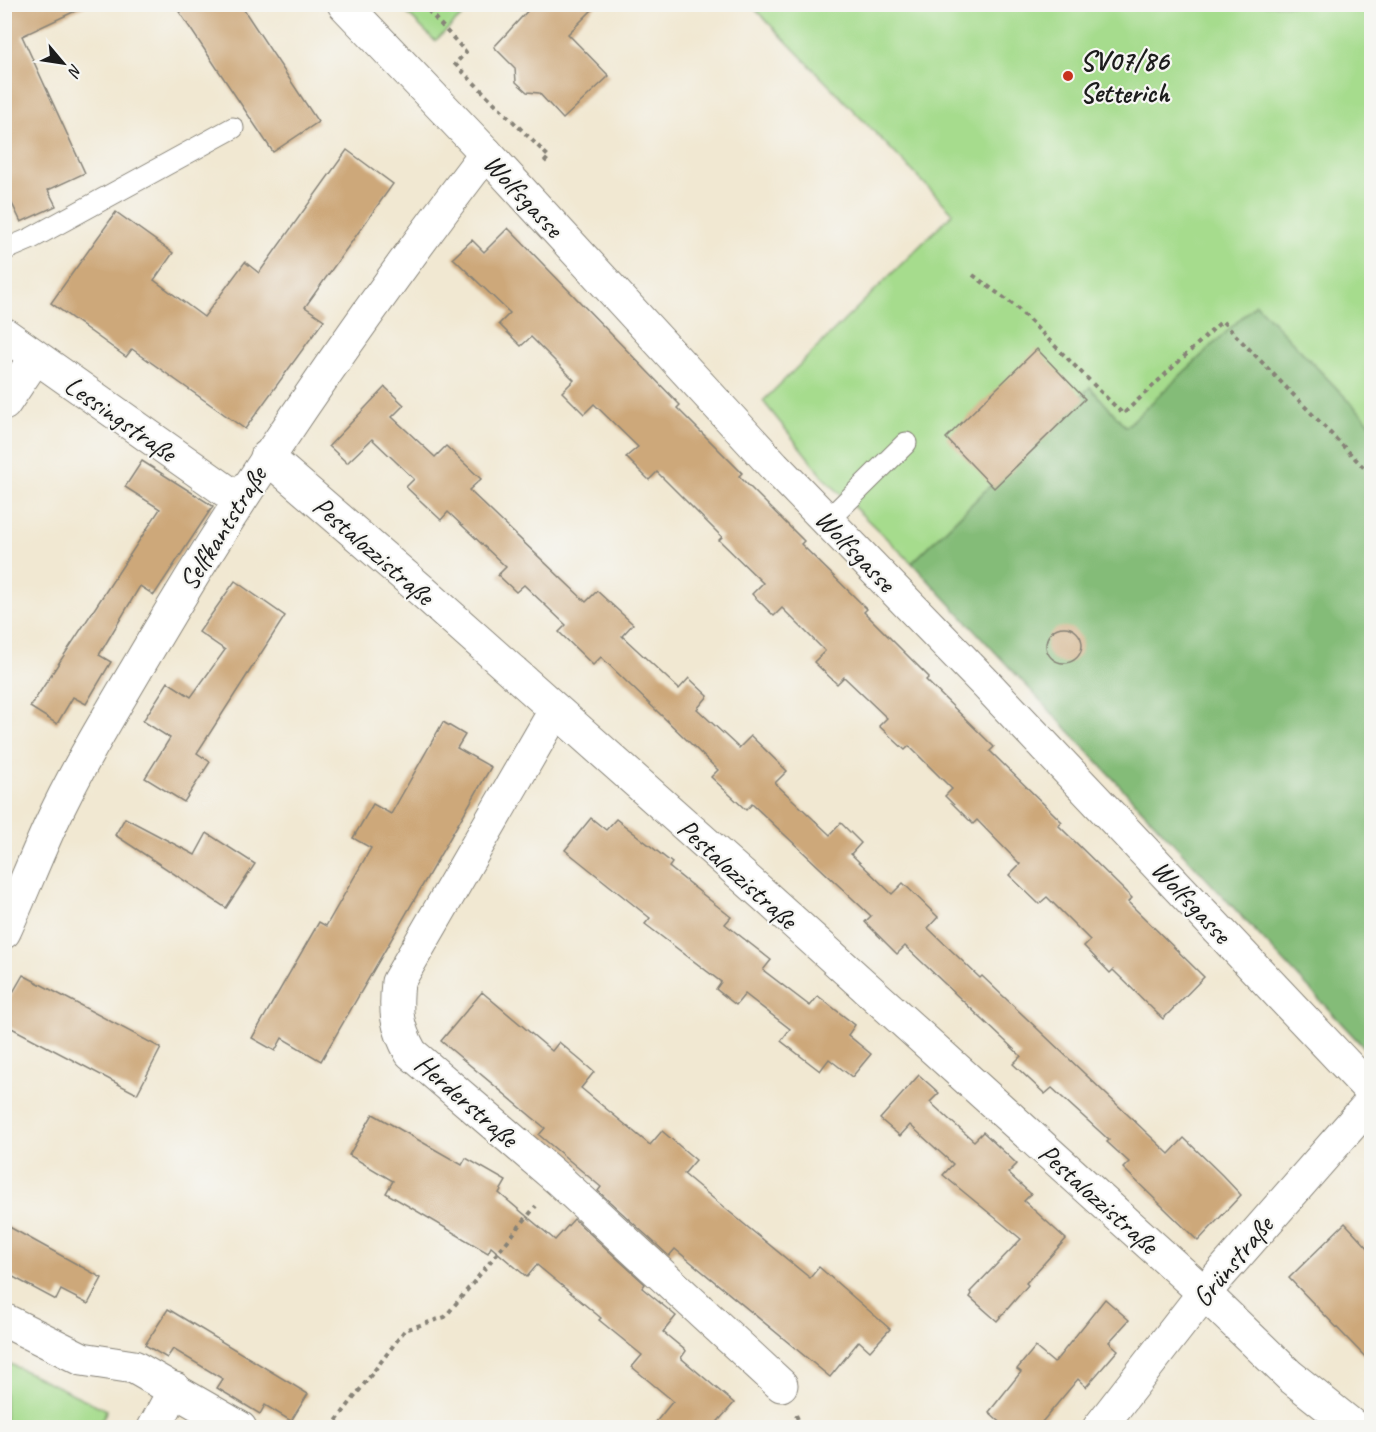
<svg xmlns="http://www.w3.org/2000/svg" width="1376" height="1432" viewBox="0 0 1376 1432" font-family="Caveat,sans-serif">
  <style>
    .green { fill: #a6dc8d; stroke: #617c54; stroke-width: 1.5 }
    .forest { fill: #84bc78; stroke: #506c4a; stroke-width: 1.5 }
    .building { fill: #cda87a }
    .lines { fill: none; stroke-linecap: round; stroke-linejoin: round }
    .lane-casing { stroke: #868277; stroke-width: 23 }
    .street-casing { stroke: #868277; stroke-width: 35 }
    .path { stroke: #868277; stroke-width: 4; stroke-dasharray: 4.5 4.5; stroke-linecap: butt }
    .lane { stroke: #fff; stroke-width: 21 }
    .street { stroke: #fff; stroke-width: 33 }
    .poi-dot { fill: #c8321e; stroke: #f6f6f2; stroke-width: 2 }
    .labels { text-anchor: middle; stroke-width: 4.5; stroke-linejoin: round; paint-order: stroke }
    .poi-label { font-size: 28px; font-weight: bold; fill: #1c1c1c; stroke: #f6f6f2; text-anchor: start }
    .street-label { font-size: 28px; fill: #1c1c1c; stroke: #f6f6f2 }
  </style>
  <rect width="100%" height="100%" fill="#f6f6f2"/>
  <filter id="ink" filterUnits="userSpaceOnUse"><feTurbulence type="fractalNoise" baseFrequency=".0167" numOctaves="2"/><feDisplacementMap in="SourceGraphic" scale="12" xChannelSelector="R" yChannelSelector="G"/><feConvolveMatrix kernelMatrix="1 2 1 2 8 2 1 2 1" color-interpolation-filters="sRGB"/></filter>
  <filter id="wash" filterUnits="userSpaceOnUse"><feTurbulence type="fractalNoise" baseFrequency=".008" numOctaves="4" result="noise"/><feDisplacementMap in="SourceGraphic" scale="24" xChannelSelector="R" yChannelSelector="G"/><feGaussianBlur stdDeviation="1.35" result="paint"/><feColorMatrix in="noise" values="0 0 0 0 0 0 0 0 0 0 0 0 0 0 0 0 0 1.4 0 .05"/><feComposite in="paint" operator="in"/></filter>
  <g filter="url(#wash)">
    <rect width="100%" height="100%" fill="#f1e8d2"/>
    <g class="green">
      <polygon points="399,5 474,5 435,41"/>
      <polygon points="751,5 1371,5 1371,424 1256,304 1126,427 1090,387 912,563 826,480 763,401 953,213"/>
      <polygon points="4,1361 107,1410 98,1427 5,1427"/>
    </g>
    <polygon class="forest" points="1256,304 1371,424 1371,1055 912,563 1090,387 1126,427"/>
    <g id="blocks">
      <g class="building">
        <polygon points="4,4 90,4 22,36 85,173 48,190 56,206 21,222 4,187"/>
        <polygon points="174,4 240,4 318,122 273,152"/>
        <polygon points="534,4 598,4 568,34 609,76 563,119 539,93 527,92 516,82 515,68 494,47"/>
        <polygon points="347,150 393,184 305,307 324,320 245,429 132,349 126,357 51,303 116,212 173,253 154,280 204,317 245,262 259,273"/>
        <polygon points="508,228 680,405 677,408 742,473 739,476 804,541 801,544 867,609 864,612 929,677 926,680 994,747 990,751 1062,822 1058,825 1132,898 1128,902 1204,977 1163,1019 1113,970 1110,973 1084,946 1090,940 1047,897 1039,904 1009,875 1020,864 977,820 973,824 945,796 952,789 909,746 905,750 879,726 887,718 866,698 844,677 837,684 814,662 825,651 782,608 774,616 752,594 763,583 719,540 722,537 657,472 649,480 626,457 638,447 594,404 584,414 562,392 574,380 531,337 521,346 499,324 510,313 453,258 472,240 484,252"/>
        <polygon points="1037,349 1085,399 994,488 946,438"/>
        <polygon points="385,387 404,405 392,417 435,457 446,446 481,479 469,490 586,602 597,591 633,624 622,636 679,689 689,678 708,696 697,709 739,748 751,736 787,771 775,783 830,835 841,823 861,843 851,854 892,894 903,883 938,917 928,928 980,978 982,976 1169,1154 1184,1138 1222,1175 1241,1195 1198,1241 1123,1168 1129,1162 1107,1142 1109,1140 1052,1088 1045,1094 1013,1064 1021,1056 905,946 897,954 865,922 871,916 752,804 746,810 729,794 711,777 718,770 601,657 593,665 559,632 566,625 524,585 516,592 498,575 506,567 448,512 441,520 406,487 414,479 372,439 347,463 329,446"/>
        <polygon points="142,461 213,506 154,595 140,586 99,655 111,662 86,704 73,697 57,724 30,707 160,509 125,487"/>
        <polygon points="235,581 285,616 197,753 210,762 184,802 145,778 170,738 143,721 168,682 191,697 225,650 199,632"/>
        <circle cx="1064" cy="645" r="18"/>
        <polygon points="443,722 465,735 457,748 491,767 321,1061 282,1038 275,1051 252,1038 319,922 326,926 371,848 353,838 373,804 391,814"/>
        <polygon points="125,818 195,855 207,833 255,864 226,908 115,835"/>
        <polygon points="591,818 606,830 616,819 672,863 669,867 731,917 725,924 771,960 763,970 810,1006 818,996 855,1025 848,1035 871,1054 852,1077 829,1059 820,1071 781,1041 790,1029 745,994 736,1005 716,989 721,982 645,924 650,918 565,850"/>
        <polygon points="23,975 161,1048 137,1094 4,1024 4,1008"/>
        <polygon points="482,992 552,1051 559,1042 594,1072 581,1088 650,1145 662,1131 696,1160 684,1174 750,1229 810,1278 819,1267 890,1329 870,1351 859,1341 830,1377 675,1249 669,1256 598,1191 601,1187 539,1135 545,1128 441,1041"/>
        <polygon points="919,1075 939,1093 930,1102 952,1122 974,1141 983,1132 1017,1164 1008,1173 1031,1194 1024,1201 1066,1239 1026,1283 1028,1285 997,1321 970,1297 972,1294 970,1292 1021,1239 943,1175 953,1164 910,1125 900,1136 880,1119"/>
        <polygon points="373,1114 462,1165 466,1158 506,1181 499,1193 555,1240 574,1219 645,1284 642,1288 676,1316 663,1332 686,1351 681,1358 734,1403 712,1428 651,1428 673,1401 632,1367 642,1355 599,1320 601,1318 537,1265 527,1277 491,1247 488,1253 386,1193 393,1181 349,1155"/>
        <polygon points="1345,1223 1371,1251 1371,1363 1289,1278"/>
        <polygon points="4,1224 102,1278 88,1304 61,1290 56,1300 4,1272"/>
        <polygon points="1105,1299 1129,1320 1109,1342 1118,1350 1086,1387 1078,1379 1037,1428 1007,1428 989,1412 1021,1372 1017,1369 1035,1347 1054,1363"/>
        <polygon points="168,1309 308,1394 291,1421 265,1405 260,1414 217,1388 223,1379 173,1349 167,1358 145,1345"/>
      </g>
    </g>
  </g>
  <g filter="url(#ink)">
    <use href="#blocks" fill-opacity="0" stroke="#868277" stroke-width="1.5"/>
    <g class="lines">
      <g class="lane-casing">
        <g id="lane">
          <polyline points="4,250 30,239 233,128"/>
          <polyline points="827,521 906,443"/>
        </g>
      </g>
      <g class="street-casing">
        <g id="street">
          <polyline points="344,4 486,153 774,466 987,685 1372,1092"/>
          <polyline points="4,334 239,500"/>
          <polyline points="4,404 35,358"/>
          <polyline points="267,457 420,589 765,896 1204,1293 1290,1376 1355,1428"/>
          <path d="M555 711 398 982C395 1012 396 1026 411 1053L558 1179 781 1385"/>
          <path d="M4 932C20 897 34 861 50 826 78 765 115 706 149 648 250 476 365 312 486 153"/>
          <polyline points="4,1320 82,1359 134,1367 240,1428"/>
          <polyline points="154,1428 175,1389"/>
          <polyline points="1099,1428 1204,1293 1372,1101"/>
        </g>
      </g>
      <g class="path">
        <polyline points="422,4 466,52 455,64 549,157 542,165"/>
        <polyline points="973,275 1015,306 1123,414 1222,321 1372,476"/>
        <polyline points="796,1415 802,1428"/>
        <polyline points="331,1428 405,1330 445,1317 536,1206"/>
      </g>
      <use href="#lane" class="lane"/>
      <use href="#street" class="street"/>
    </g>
  </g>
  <circle class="poi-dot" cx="1068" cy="76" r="6"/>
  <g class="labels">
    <g class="poi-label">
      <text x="1080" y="70">SV07/86<tspan x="1080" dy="32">Setterich</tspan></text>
    </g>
    <g class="street-label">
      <text transform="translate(524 195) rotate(47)" y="10">Wolfsgasse</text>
      <text transform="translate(121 418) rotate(35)" y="10">Lessingstraße</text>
      <text transform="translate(222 528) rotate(-58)" y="10">Selfkantstraße</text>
      <text transform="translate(374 550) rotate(41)" y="10">Pestalozzistraße</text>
      <text transform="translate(856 550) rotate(46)" y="10">Wolfsgasse</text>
      <text transform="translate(738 873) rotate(42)" y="10">Pestalozzistraße</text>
      <text transform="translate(1192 901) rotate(47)" y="10">Wolfsgasse</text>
      <text transform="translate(467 1100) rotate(41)" y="10">Herderstraße</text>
      <text transform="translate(1099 1198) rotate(42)" y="10">Pestalozzistraße</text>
      <text transform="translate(1232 1261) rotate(-50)" y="10">Grünstraße</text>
    </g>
  </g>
  <rect width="1376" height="1432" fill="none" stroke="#f6f6f2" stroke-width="24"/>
  <g transform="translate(63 63) rotate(119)" stroke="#f6f6f2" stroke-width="4.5" paint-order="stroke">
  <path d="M0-4.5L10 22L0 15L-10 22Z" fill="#1c1c1c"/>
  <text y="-9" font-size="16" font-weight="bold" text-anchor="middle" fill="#1c1c1c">N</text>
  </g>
</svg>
